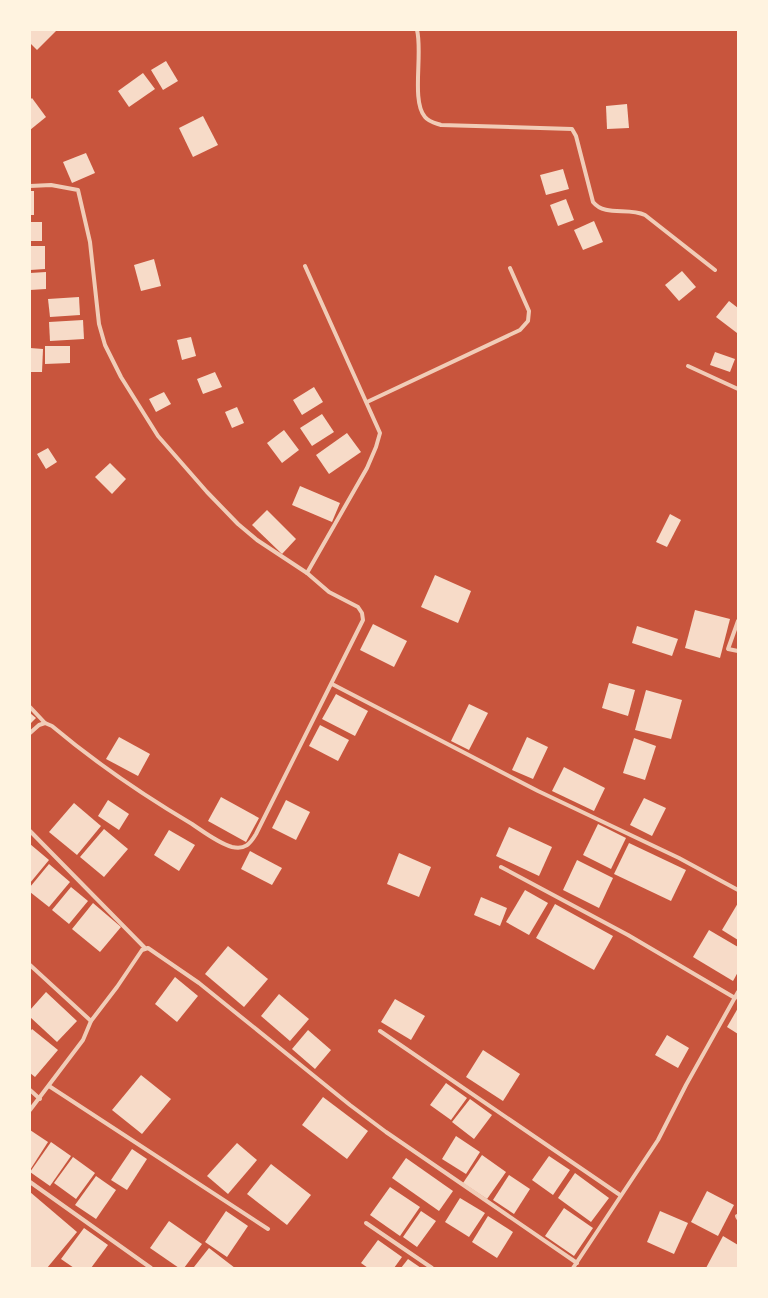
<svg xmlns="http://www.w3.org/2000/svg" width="768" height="1298" viewBox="0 0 768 1298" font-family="'DM Sans',sans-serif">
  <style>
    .building { fill: #f7dbc8 }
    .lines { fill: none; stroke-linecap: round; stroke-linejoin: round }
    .minor { stroke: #f1ccb7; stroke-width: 4 }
  </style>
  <rect width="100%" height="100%" fill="#c8553d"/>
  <g class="building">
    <polygon points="30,30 57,30 37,50 30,43"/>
    <polygon points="166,61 178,81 163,90 151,70"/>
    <polygon points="143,73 155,89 129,107 118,91"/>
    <polygon points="32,98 46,117 30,130 30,100"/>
    <polygon points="627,104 629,128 607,129 606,106"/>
    <polygon points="203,116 218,145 193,157 179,128"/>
    <polygon points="86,153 95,173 72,183 63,162"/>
    <polygon points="563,169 569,189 546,195 540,175"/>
    <rect x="30" y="191" width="4" height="24"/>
    <polygon points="566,199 574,220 558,226 550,205"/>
    <polygon points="594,221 603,242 583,250 574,230"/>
    <rect x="30" y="222" width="12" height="19"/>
    <polygon points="30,246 45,246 45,269 30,270"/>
    <polygon points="154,259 161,286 141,291 134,265"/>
    <polygon points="682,271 696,287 679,301 665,285"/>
    <polygon points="46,272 46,289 30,290 30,273"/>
    <polygon points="79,297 80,315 50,317 48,299"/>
    <polygon points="729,301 738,308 737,333 716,317"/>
    <polygon points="83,320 84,339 50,341 49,322"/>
    <polygon points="191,337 196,356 182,360 177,340"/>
    <polygon points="45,346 70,346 70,363 45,364"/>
    <polygon points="30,348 43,349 42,372 30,372"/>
    <polygon points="715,352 735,359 730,372 710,365"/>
    <polygon points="215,372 222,387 203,394 197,379"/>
    <polygon points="314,387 323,402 302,415 293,400"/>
    <polygon points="164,392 171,404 156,412 149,399"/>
    <polygon points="237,407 244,423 232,428 225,412"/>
    <polygon points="322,414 334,432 312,446 300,428"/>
    <polygon points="284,430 299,450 282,463 267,443"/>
    <polygon points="347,433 361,452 329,474 316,455"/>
    <polygon points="48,448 57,462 46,469 37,454"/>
    <polygon points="110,463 126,479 112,494 95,477"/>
    <polygon points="300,486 340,503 332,522 292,505"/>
    <polygon points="267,510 296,539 282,554 252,525"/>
    <polygon points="670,514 681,520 667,547 656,542"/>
    <polygon points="435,575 471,591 458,623 421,607"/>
    <polygon points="695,610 730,619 720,658 685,648"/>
    <polygon points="373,624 407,641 394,667 360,650"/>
    <polygon points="637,626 678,639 672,656 632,643"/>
    <polygon points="609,683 635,690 628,716 602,708"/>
    <polygon points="646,690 682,700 671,739 635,730"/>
    <polygon points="336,694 368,711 355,736 322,719"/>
    <polygon points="469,704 488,713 469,750 451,741"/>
    <polygon points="30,713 36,718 30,724"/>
    <polygon points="320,725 349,740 338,761 309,746"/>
    <polygon points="119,737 150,754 138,776 106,759"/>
    <polygon points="527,737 548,747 533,779 512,770"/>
    <polygon points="634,738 656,746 645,780 623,773"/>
    <polygon points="564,767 605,788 594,811 552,791"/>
    <polygon points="221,797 259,818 246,842 208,821"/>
    <polygon points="644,798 666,808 652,836 630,825"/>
    <polygon points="108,800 129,814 119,830 98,816"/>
    <polygon points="286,800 310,812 296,840 272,828"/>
    <polygon points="74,803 101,826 77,855 49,832"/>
    <polygon points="598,824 626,838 611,869 583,855"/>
    <polygon points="509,827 552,847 539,876 496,856"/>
    <polygon points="104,829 128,849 104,877 80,857"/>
    <polygon points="169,830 195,845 179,871 154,855"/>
    <polygon points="629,843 686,870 671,901 614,874"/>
    <polygon points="30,844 49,860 30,883"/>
    <polygon points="250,851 282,868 272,885 241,869"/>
    <polygon points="399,853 431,867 419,897 387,884"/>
    <polygon points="577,860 613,878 599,908 563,890"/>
    <polygon points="49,864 70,882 49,907 30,892 30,887"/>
    <polygon points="71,887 88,901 69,924 52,910"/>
    <polygon points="525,890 548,903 529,935 506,922"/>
    <polygon points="481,897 507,908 500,926 474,915"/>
    <polygon points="93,903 121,927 100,952 72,929"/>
    <polygon points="738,903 738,940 722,930"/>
    <polygon points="555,904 613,936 594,970 536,938"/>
    <polygon points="709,930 738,947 738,972 733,981 693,957"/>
    <polygon points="228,946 268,979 244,1007 205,974"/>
    <polygon points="175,977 198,996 177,1022 155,1004"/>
    <polygon points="46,992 77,1021 57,1042 30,1017 30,1010"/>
    <polygon points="279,994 309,1019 290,1041 261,1016"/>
    <polygon points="395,999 425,1016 411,1040 381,1022"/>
    <polygon points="738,1008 738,1034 727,1027"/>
    <polygon points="32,1029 58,1050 35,1077 30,1073 30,1032"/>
    <polygon points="308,1030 331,1050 315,1069 292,1049"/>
    <polygon points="667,1035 689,1048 678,1068 655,1055"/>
    <polygon points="483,1050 520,1074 503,1101 466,1077"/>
    <polygon points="141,1075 171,1099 142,1134 112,1110"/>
    <polygon points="446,1083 467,1098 451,1120 430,1105"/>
    <polygon points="323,1097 368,1131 347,1159 302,1125"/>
    <polygon points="470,1099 492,1115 474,1139 452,1122"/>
    <polygon points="30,1130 48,1142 30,1170"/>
    <polygon points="456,1136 480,1152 466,1174 442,1159"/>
    <polygon points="51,1142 71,1156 50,1186 30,1172"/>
    <polygon points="237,1143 257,1160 228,1194 207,1176"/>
    <polygon points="132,1149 147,1159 127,1190 111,1180"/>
    <polygon points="482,1155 506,1172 487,1199 463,1183"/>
    <polygon points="549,1156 570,1170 553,1195 532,1180"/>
    <polygon points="73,1157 95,1173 76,1199 54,1183"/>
    <polygon points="406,1158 453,1191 439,1211 392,1178"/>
    <polygon points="271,1164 311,1195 287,1225 247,1194"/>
    <polygon points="575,1173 609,1198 591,1222 558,1198"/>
    <polygon points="509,1175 530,1189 514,1214 493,1200"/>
    <polygon points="96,1176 116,1190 96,1219 75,1205"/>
    <polygon points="390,1187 420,1207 400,1236 370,1215"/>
    <polygon points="707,1191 734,1205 718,1236 691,1222"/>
    <polygon points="30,1192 77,1232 47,1268 30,1268"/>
    <polygon points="460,1198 485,1213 469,1237 445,1222"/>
    <polygon points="564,1208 593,1228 574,1256 545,1236"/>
    <polygon points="226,1211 248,1226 227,1257 205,1242"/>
    <polygon points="421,1211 436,1221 417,1247 403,1237"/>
    <polygon points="660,1211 688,1223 674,1254 647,1242"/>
    <polygon points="488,1216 513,1232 497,1258 472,1242"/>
    <polygon points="169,1221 202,1244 184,1268 179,1268 150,1248"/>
    <polygon points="84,1228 108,1245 91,1268 74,1268 61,1259"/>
    <polygon points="723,1236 738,1245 738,1268 706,1268"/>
    <polygon points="378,1240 402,1257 394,1268 368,1268 361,1263"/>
    <polygon points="209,1248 235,1268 194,1267"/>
    <polygon points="408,1259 421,1268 401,1268"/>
  </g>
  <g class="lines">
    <g class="minor">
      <path d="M417 30C423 53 411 101 425 117 429 122 435 123 441 125L572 129 576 136 593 202C605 217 628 207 645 215L715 270"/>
      <path d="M30 186 51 185 78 190 90 242 99 324 105 345 121 377 158 436 207 492 238 524 257 540 307 573 329 592 358 607 362 613 363 620 256 834C250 844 245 850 232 847 218 843 204 832 192 824 143 795 96 763 52 726L45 723 39 725 30 733"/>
      <polyline points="305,266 380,433 376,447 367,468 307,573"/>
      <polyline points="688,366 738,389"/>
      <polyline points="367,402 520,330 528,321 529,311 510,268"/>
      <polyline points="738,621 728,649 738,651"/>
      <polyline points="332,684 538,791 679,858 738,890"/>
      <polyline points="30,707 45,723"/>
      <polyline points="30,831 145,948"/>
      <polyline points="501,867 628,935 735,998"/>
      <polyline points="30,965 91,1021"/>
      <polyline points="380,1031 620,1195"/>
      <polyline points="49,1086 268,1229"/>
      <polyline points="30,1090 40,1099"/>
      <polyline points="30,1110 83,1040 91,1021 117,987 142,950 148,948 199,983 350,1105 386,1132 577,1263"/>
      <polyline points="30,1182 151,1268"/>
      <polyline points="737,1216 738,1218"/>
      <polyline points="366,1223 432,1268"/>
      <polyline points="573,1268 658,1140 686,1085 738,992"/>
    </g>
  </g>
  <rect width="768" height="1298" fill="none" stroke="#fff3e0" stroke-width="62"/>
</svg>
